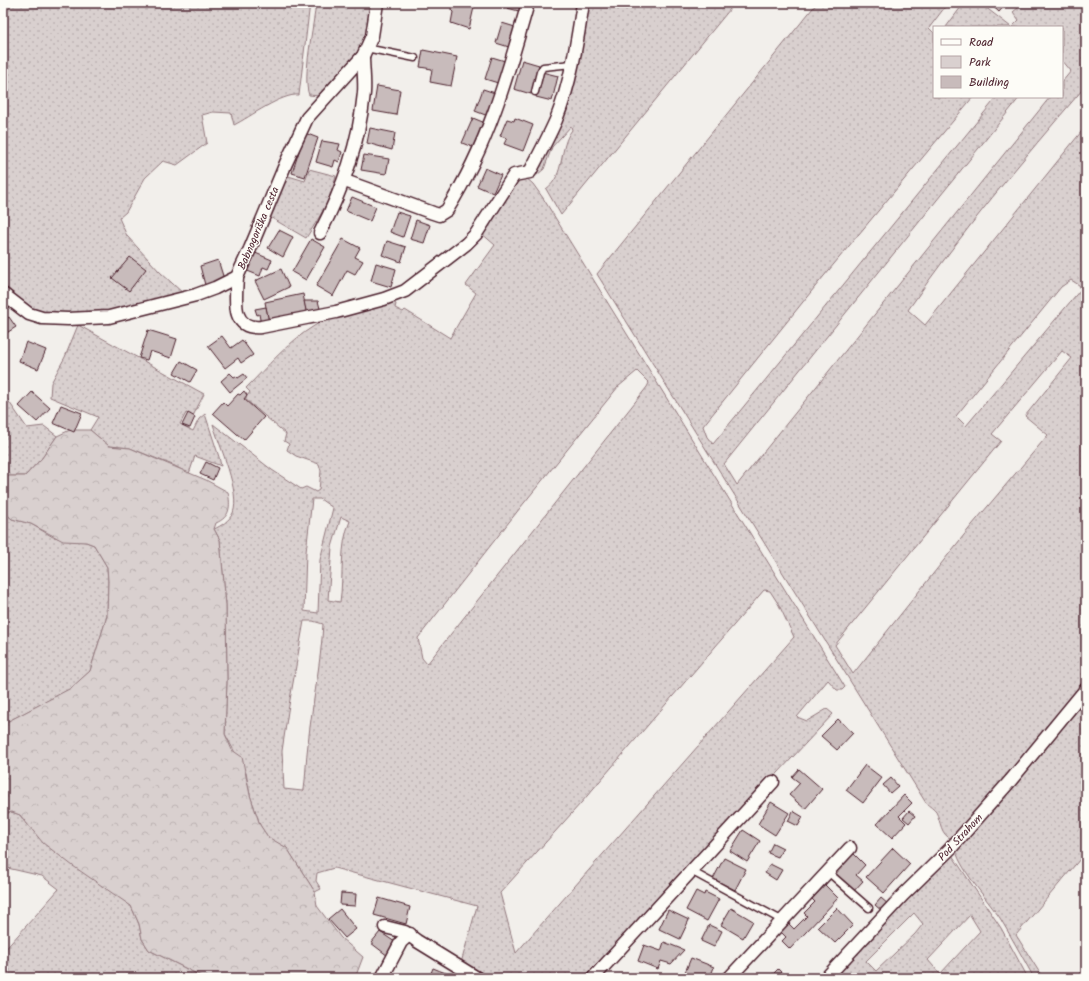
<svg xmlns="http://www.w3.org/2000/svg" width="1089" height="981" viewBox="0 0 1089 981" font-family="Kalam,sans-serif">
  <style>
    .green { fill: url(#green-dots); stroke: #92787d; fill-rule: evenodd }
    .forest { fill: url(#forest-crowns); stroke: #92787d }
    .building { fill: #c8bbbb; stroke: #4a1f2b }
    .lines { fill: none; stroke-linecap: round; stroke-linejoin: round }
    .lane-casing { stroke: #4a1f2b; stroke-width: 9 }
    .street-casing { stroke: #4a1f2b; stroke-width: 15 }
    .lane { stroke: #fdfcf7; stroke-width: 6 }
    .street { stroke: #fdfcf7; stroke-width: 12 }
    .labels { text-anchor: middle; stroke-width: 3; stroke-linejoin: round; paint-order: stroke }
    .street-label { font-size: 11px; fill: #4a1f2b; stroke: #fdfcf7 }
  </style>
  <defs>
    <pattern id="green-dots" width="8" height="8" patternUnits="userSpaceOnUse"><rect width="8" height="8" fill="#d9d0cf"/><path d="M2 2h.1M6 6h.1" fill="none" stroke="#bcb2b2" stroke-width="1.8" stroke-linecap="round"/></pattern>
    <pattern id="forest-crowns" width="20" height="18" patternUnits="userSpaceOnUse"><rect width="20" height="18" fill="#d9d0cf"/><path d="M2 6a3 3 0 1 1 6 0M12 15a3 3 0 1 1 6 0" fill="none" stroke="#bcb2b2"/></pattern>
  </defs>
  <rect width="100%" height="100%" fill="#f2efeb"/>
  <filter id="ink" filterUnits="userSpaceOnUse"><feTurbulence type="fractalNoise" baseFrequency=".025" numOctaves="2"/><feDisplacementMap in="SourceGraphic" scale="8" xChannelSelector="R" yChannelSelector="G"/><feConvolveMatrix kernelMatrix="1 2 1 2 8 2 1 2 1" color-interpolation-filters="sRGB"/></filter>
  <g filter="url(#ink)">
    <g class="green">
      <path d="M3 3H310L299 95C282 93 250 117 234 125L231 113 213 112 202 115 207 143 177 165 163 161 145 178 126 212 119 218 127 236 160 272 185 295 147 304 99 313 40 314 3 292Z"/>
      <path d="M316 3H373L365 43 358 56 319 96 309 95C302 78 314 24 316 3Z"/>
      <path d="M585 3H735L561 215 546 189C566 175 558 148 572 130L571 126 552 147 544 169 537 175V168L566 106Z"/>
      <path d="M817 3H948L929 28 934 33V97H973L819 282 703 426 707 437 713 444 997 97H1020L724 464 737 485 1050 97H1062V82L1071 71 1062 60V27H1012L1019 20 1013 12 1024 3H1086V93L1083 89C1022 160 961 233 908 310L925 325 1086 126V683L1021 762 952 839C940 835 941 821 936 812 934 809 929 806 926 803L597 274ZM1071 280 1079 285 1081 289 966 426 956 416 1061 287ZM1062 351 1072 358 1025 416 1048 435 972 525 853 674 835 645 1001 441 992 434Z"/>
      <polygon points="964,3 980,3 1011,27 946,27"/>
      <path d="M309 169 336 176C331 200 319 218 306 238L268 216 285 175 305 181Z"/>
      <path d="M524 176 533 184 543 198 845 687 842 690H837L828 680 797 717 807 721 827 709 833 714 587 978H485L461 963 477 906 334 868 317 873 316 881 321 889 315 892 287 848 268 838 260 825 250 795 246 773 225 734 227 680 226 605 220 540 214 529C221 526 229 521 233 513 241 493 219 445 213 424L272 470 301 489 306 487 316 492 319 490 321 471 319 464 296 456 287 450 289 444 284 441 286 434 245 399 250 392 246 388C267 367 288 342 314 326 336 312 364 307 389 300L396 304 395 308 403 312 405 310 450 338 476 293 466 285 495 245 481 233 513 182ZM637 371 649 383 647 387 427 664 422 658 418 638 520 508 618 387ZM312 499H320L333 508 320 560 318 613 304 611 306 552ZM341 517 350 521C339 546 344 576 340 602L328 600 332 547ZM764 590 770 591 779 605 794 637 516 953 500 893 581 803ZM304 621H313L323 624C321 664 312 704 308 744 306 759 306 774 304 790L302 791 284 789 282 751 288 711Z"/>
      <polygon points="78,325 204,394 193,416 186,413 180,424 193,431 199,419 205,414 219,457 221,466 195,456 189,474 175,466 130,448 109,446 90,430 98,417 50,397 51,383 65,357"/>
      <polygon points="3,393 27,428 44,426 57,436 42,458 25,476 3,476"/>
      <polygon points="3,511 12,519 31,524 53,537 86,542 94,545 107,567 108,581 107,616 90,671 72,688 3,724"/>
      <path d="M1086 696V852L1016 935 1043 978H1034C1023 958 1012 938 1000 918 990 903 955 863 956 848Z"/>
      <polygon points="12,812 20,815 26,824 131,906 139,924 142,939 149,950 205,978 3,978 3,952 59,889 42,876 3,867 3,814"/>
      <path d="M952 855 1001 928 1028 978H833L894 911ZM914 913 923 924 915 934 876 971 866 961ZM970 915 980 931 940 974 928 960Z"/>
    </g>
    <path class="forest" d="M70 430H90L109 446 130 448 206 480 228 492C231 507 230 517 216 523L214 529 220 540 226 605 227 680 225 734 232 750 242 757 250 795 260 825 268 837 287 848 315 892 317 906 341 938 363 957 355 978H205L149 950 142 939 139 924 131 906 73 866 43 843 20 815 12 812 3 814V724L71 688 90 671 107 616 108 581 107 567 94 545 86 542 63 541 31 524 12 519 3 511V476H25L42 458 57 436Z"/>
    <g class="building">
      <polygon points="452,3 475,3 469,29 451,23 453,12 451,10"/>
      <polygon points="509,3 521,3 519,11 507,8"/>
      <polygon points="989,3 1007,3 999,12"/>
      <polygon points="502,23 515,27 509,47 496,43"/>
      <polygon points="423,50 457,57 451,86 430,82 432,69 420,67"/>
      <polygon points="492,57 505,61 498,83 485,79"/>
      <polygon points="522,60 539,65 531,94 514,89"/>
      <polygon points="542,72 558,76 552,101 536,97"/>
      <polygon points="377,86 400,90 396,115 373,111"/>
      <polygon points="483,89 495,93 488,116 475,111"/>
      <polygon points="473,118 485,123 475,148 462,143"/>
      <polygon points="515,118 533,125 523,151 504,144 507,138 500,136 507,119 514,121"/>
      <polygon points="370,128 395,133 392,150 367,143"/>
      <polygon points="305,133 318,138 305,177 292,173"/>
      <polygon points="322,141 340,144 338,150 342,152 339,162 335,160 333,167 316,162"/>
      <polygon points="364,155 389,159 386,174 361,170"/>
      <polygon points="485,168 501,175 493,193 477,186"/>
      <polygon points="352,197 376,207 370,221 346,211"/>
      <polygon points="397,212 410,216 403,237 390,232"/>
      <polygon points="416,220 430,225 424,243 410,239"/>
      <polygon points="279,230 293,237 283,257 268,248"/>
      <polygon points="311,239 325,247 306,280 292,272"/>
      <polygon points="343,239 360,248 355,257 363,261 355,274 347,270 333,296 316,286"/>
      <polygon points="387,241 406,247 401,262 382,255"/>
      <polygon points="253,252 272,260 268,269 263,267 260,276 245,270"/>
      <polygon points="130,257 146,269 129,291 112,278"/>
      <polygon points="218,260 224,279 205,285 200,266"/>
      <polygon points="376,263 396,269 391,287 371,281"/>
      <polygon points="281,269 289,287 264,299 255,281"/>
      <polygon points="303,294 307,315 269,323 265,302"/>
      <polygon points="304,301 318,301 321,312 307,315"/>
      <polygon points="266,307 269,323 261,325 259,314 257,315 255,309"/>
      <polygon points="9,317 16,327 5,334 3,331 3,321"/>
      <polygon points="148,330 177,339 171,358 150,351 147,360 139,358"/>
      <polygon points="222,336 231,348 242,340 253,355 241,363 238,358 225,368 208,346"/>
      <polygon points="26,342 46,350 38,369 19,361"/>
      <polygon points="181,361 197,370 190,382 174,373"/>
      <polygon points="230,373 234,377 236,376 238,378 244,374 247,378 230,392 221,381"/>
      <polygon points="244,391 247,395 244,399 264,417 244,440 213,413 223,402 227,406 238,394 240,395"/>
      <polygon points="32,392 50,408 37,422 19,406"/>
      <polygon points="61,405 82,413 74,432 53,423"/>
      <polygon points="188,413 195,417 190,428 182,425"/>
      <polygon points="206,462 218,468 213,480 200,474"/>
      <polygon points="838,719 853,733 837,750 821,736"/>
      <polygon points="865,765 882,778 863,803 846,790"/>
      <polygon points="799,769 822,789 805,809 789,795 800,783 792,777"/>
      <polygon points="891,778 898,786 890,793 883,785"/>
      <polygon points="904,795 912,803 899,816 906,823 892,838 877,824"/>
      <polygon points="771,802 789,813 775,835 758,824"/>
      <polygon points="793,811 803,817 798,826 788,821"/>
      <polygon points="909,811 915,816 909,823 903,818"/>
      <polygon points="743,830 760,841 747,862 730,851"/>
      <polygon points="773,843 783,848 778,857 768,853"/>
      <polygon points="893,848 910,864 884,893 866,877"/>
      <polygon points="851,851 865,865 856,875 863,881 852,893 830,872"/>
      <polygon points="724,858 746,869 735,890 713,879"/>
      <polygon points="770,864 782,870 776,880 765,873"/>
      <polygon points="825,885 838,898 790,949 782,941 786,937 781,932 789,924 794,929 807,916 804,913 815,902 812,899"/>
      <polygon points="696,891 704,895 705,892 719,899 707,921 686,910"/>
      <polygon points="341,893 356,894 355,906 340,905"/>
      <polygon points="379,898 410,907 406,924 374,915"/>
      <polygon points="881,898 889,905 883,912 875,905"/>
      <polygon points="731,908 753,921 743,938 721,925"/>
      <polygon points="837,908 853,925 835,943 818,927"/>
      <polygon points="340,909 356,929 345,938 328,919"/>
      <polygon points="668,910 689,920 680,939 659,929"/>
      <polygon points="709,925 722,931 714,947 701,941"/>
      <polygon points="380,932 395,942 388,956 371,943"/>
      <polygon points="664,942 684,950 671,964 661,961 658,969 638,961 644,945 661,951"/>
      <polygon points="691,958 714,967 710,978 683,977"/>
      <polygon points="433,968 458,978 429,978"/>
      <polygon points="778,969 787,978 769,978"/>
    </g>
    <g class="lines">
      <g class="lane-casing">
        <g id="lane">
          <polyline points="366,48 415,58"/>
          <polyline points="535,92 540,72 543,67 572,64"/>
          <polyline points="691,871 783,921"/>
          <polyline points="828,872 869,908"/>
        </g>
      </g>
      <g class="street-casing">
        <g id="street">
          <path d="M345 181 433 213 439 215 447 210C488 145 507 77 528 3"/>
          <path d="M320 233C343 188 359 144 364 93 365 81 363 68 363 56"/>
          <path d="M237 277C236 299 230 330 261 327L336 312 384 299 405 291 466 244 476 234 514 175 530 172C539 155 548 138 556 120 571 83 577 42 583 3"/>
          <polyline points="3,294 29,314 42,318 68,319 109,317 196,295 215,288 237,277 250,249 286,163 307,118 363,56 372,36 377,3"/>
          <polyline points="385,927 405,932 417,941 477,978"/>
          <polyline points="382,978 401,942 410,934"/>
          <polyline points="593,978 773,782"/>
          <polyline points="729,978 850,848"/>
          <polyline points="826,978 903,895 950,849 1011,780 1086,689"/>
        </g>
      </g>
      <use href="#lane" class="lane"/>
      <use href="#street" class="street"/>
    </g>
  </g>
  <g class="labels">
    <g class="street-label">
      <text transform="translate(258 228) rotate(-67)" y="4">Babnogoriška cesta</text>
      <text transform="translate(960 837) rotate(-47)" y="4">Pod Strahom</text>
    </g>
  </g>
  <rect width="1089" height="981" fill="none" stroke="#fdfcf7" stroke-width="16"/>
  <rect x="8" y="8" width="1073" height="965" fill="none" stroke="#4a1f2b" stroke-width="1.5" filter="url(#ink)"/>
  <rect x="933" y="26" width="130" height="72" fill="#fdfcf7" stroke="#b5a4a5"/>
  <rect x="941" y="39" width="20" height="6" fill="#fdfcf7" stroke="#b5a4a5"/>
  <text x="969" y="46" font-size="12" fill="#4a1f2b">Road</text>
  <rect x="941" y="56" width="20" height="12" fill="#d9d0cf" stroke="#b5a4a5"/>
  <text x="969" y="66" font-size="12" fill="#4a1f2b">Park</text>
  <rect x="941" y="76" width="20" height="12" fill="#c8bbbb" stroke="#b5a4a5"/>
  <text x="969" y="86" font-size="12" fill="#4a1f2b">Building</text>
</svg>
